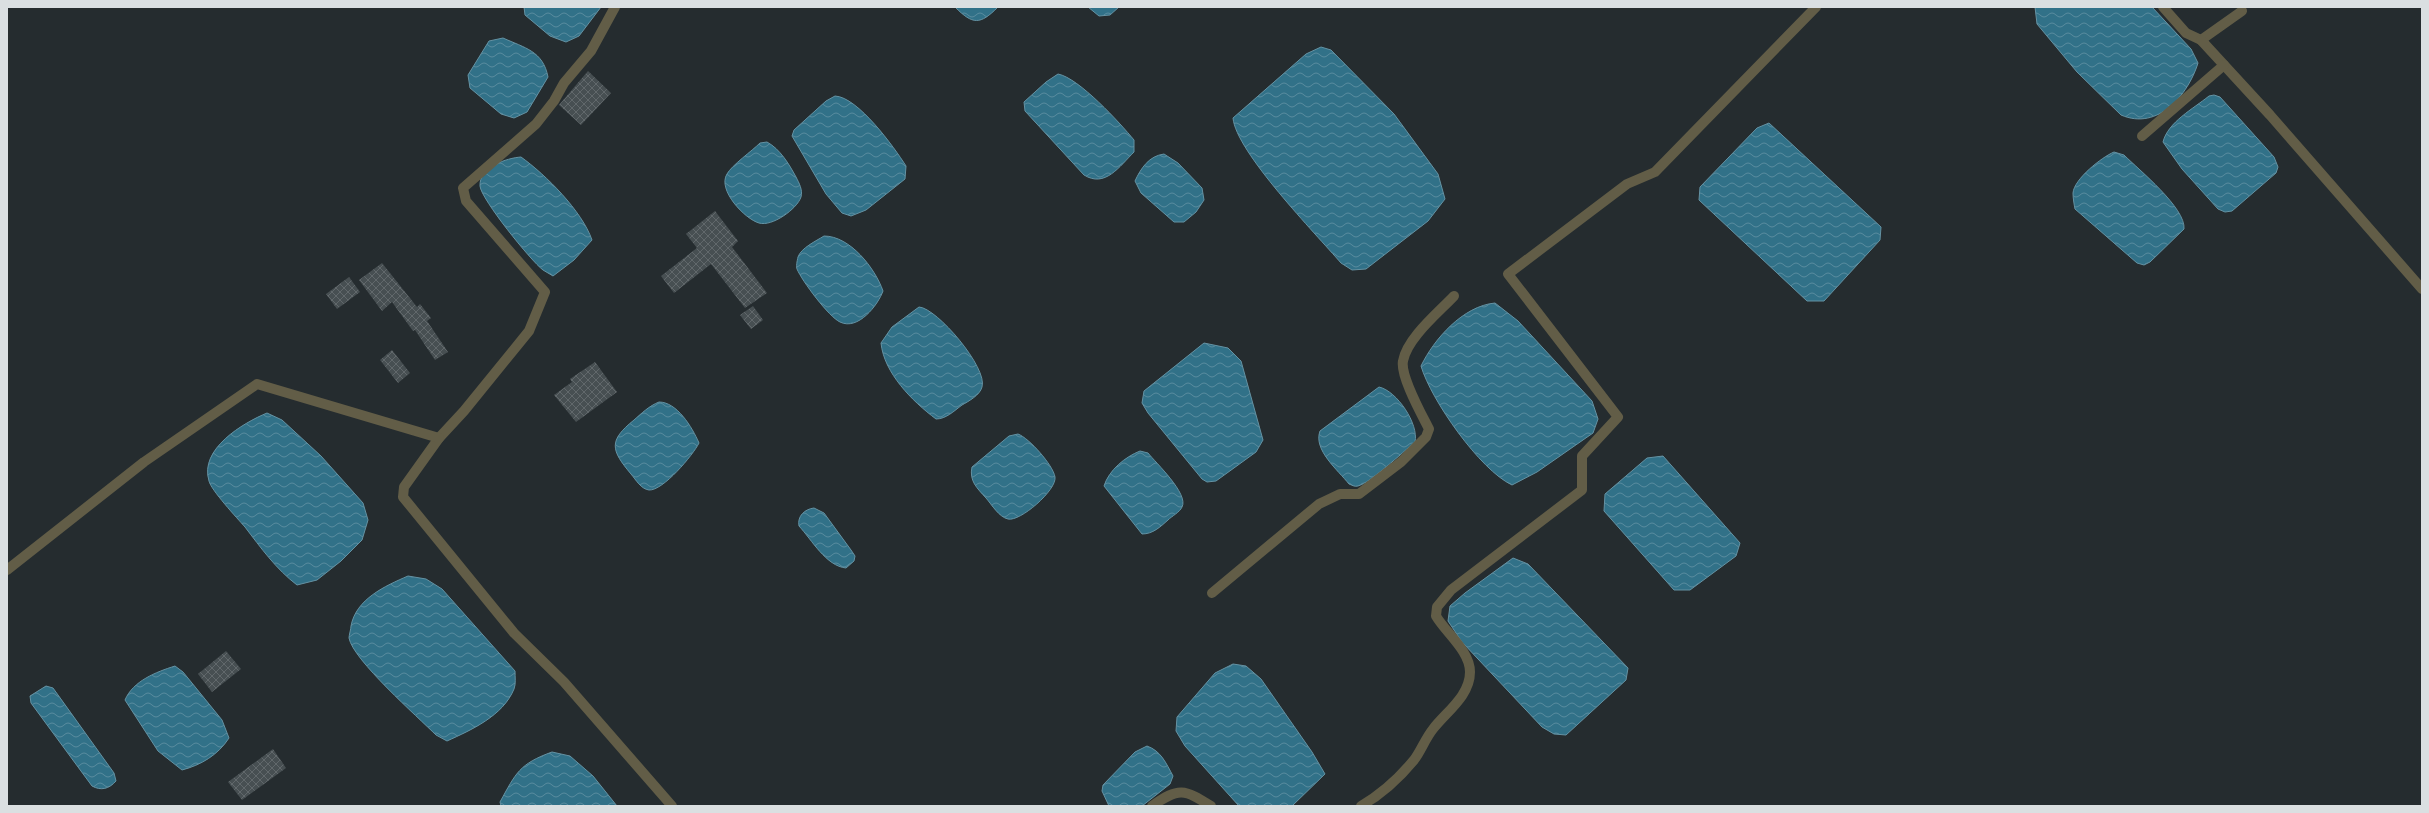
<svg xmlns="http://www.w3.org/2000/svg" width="2429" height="813" viewBox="0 0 2429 813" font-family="Lato,sans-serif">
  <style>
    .water { fill: url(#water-waves); stroke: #6492a3 }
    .building { fill: url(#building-cross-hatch) }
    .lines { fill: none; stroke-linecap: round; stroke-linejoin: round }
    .street { stroke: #625d47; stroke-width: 10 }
  </style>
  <defs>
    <pattern id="water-waves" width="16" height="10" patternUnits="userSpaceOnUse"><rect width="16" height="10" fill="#317188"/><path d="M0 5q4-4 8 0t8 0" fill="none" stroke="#588b9e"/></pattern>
    <pattern id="building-cross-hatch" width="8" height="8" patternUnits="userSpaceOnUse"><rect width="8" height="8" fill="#474f52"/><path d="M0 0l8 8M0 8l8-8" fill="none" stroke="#61686b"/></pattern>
  </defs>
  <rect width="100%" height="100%" fill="#252c2f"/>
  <g class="water">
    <polygon points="524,7 601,7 579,36 566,42 550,36 525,15"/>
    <path d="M955 7H998C980 25 973 25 955 7Z"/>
    <polygon points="1088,7 1119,7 1110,15 1099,16"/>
    <path d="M2035 7H2152L2191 49 2198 63C2188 95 2158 131 2121 115L2077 72 2037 24Z"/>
    <path d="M503 38C525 48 543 51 548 77L527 112 514 118 501 114 470 88 468 75 489 41Z"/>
    <path d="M1321 47 1331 50 1394 114 1438 174 1445 199 1428 221 1366 269 1352 270 1341 263C1316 234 1236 152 1233 118L1306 54Z"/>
    <path d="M1058 74C1079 78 1120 123 1134 140V152C1119 167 1105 188 1084 175L1025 111 1024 102 1046 82Z"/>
    <path d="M2214 95 2220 97 2274 157 2278 167 2276 173 2232 211 2225 212 2218 209 2182 169 2163 142C2168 122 2193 109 2209 96Z"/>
    <path d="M835 96C858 97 894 147 906 166L905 179 866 210 851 216 842 213 826 194 792 136 794 130 826 101Z"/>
    <polygon points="1769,123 1881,227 1880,240 1824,301 1807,301 1699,200 1700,187 1757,128"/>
    <path d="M767 142C780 149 789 164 796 177 799 183 803 190 801 197 797 209 772 227 759 223 745 219 717 190 727 174 732 165 752 151 760 143Z"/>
    <path d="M2114 152 2124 155C2139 170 2186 208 2184 229L2150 262 2144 265 2137 263 2075 209C2074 204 2073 198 2073 193 2074 179 2102 157 2114 152Z"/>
    <path d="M1164 154 1178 163 1202 188 1204 200 1196 212 1184 222H1174L1141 193 1135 181C1141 168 1149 156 1164 154Z"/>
    <path d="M521 157C546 175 582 211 592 240L574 260 553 276C550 274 546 272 543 270 531 261 481 199 480 186 479 167 507 158 521 157Z"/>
    <path d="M824 236C850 236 875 268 883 291 878 305 858 331 840 322 829 317 802 281 797 269 796 267 797 261 798 257 801 248 816 241 824 236Z"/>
    <path d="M1495 303 1518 321 1592 401 1598 419 1593 433 1537 472 1512 485C1480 470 1431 400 1421 366 1434 339 1463 306 1495 303Z"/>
    <path d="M919 307C937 308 988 368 982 387 980 395 969 401 962 405 954 411 946 419 936 419 912 401 884 373 881 343L892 327Z"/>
    <polygon points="1204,343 1228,348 1241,361 1263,440 1256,452 1216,481 1207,482 1202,479 1148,413 1142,403 1144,391"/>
    <path d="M1379 387C1397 391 1419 424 1415 442 1403 452 1370 483 1358 486 1354 487 1352 485 1349 484 1338 470 1313 450 1320 431Z"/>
    <path d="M659 402C677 402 692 427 699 443 693 455 663 491 649 490 641 489 636 480 631 474 611 450 608 441 634 420 642 413 649 406 659 402Z"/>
    <path d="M267 413 282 420 321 456 363 503 368 520 362 540 341 561 317 580 297 585C276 569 261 548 245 527 237 518 211 490 209 481 199 449 243 423 267 413Z"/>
    <path d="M1018 434C1029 438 1053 465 1055 477 1057 490 1020 522 1008 519 999 517 992 505 986 498 977 488 969 481 972 467L1009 436Z"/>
    <path d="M1140 451 1148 453C1156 463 1189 494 1182 507 1180 512 1172 516 1168 520 1160 527 1153 534 1142 534L1104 486C1109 470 1125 457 1140 451Z"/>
    <polygon points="1663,456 1740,543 1736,556 1690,590 1674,590 1604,511 1605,494 1647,458"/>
    <path d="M814 508 824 513 851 550 855 556 854 561 846 568C826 566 812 540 799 526 797 516 805 509 814 508Z"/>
    <polygon points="1513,558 1528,564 1628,668 1626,680 1566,735 1554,734 1542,727 1462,642 1448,621 1450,606 1465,593"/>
    <path d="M408 576 426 579 442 589 515 671C515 677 516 684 514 689 503 716 471 730 447 741L436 735C418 717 353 660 349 638 349 635 351 629 351 626 356 599 385 586 408 576Z"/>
    <polygon points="1233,664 1246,666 1261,679 1312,752 1325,774 1292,806 1239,806 1185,746 1176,731 1177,717 1215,673"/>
    <path d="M175 666 183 672 222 720 229 738C218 755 201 765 182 770L158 751 125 700C133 681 156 672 175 666Z"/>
    <path d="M46 686 53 688 114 773 116 781C109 789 101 791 92 786L31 703 30 696Z"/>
    <path d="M1147 746C1161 751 1166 763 1173 776L1170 784 1142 806H1109L1102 791 1103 785 1135 752Z"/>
    <path d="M552 752 570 756 593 776 617 806H501L500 802C516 773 519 764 552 752Z"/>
  </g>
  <g class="building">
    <polygon points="588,71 611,93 581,125 559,105"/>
    <polygon points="715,211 738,241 732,247 767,293 745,308 711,264 674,293 661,276 697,248 686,234"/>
    <polygon points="382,263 417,307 420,304 431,318 427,321 448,352 435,360 415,330 413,331 392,302 382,311 359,280"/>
    <polygon points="349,277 360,292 337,309 326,294"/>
    <polygon points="753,306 763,320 751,329 740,315"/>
    <polygon points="392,350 410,373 398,383 380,360"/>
    <polygon points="595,362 617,392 576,422 554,395 572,382 570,379"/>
    <polygon points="226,651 241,669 212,692 198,674"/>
    <polygon points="273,749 286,768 242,800 228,782"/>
  </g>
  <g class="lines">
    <g class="street">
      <polyline points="615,7 591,51 564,83 554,101 536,124 463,188 466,201 545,292 529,331 464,411 439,438 404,487 403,497 514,633 564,682 672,806"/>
      <polyline points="2163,7 2186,33 2201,40 2242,11"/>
      <polyline points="2201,40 2270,115 2422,289"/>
      <polyline points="2142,136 2224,65"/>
      <polyline points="7,570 144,462 257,384 439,438"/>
      <path d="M1212 593 1319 504 1340 494H1359L1401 462 1426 437 1429 429C1422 415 1400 376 1403 361 1407 338 1439 312 1454 296"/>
      <path d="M1152 806C1179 787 1184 789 1211 806"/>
      <path d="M1361 806C1380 795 1400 777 1414 760 1421 751 1425 739 1433 729 1446 712 1470 696 1470 672 1470 651 1446 633 1436 616L1437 607 1451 590 1582 490V456L1618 417 1508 274 1627 184 1655 172 1816 7"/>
    </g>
  </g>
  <rect width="2429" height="813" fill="none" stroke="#dadfe1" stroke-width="16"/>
</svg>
